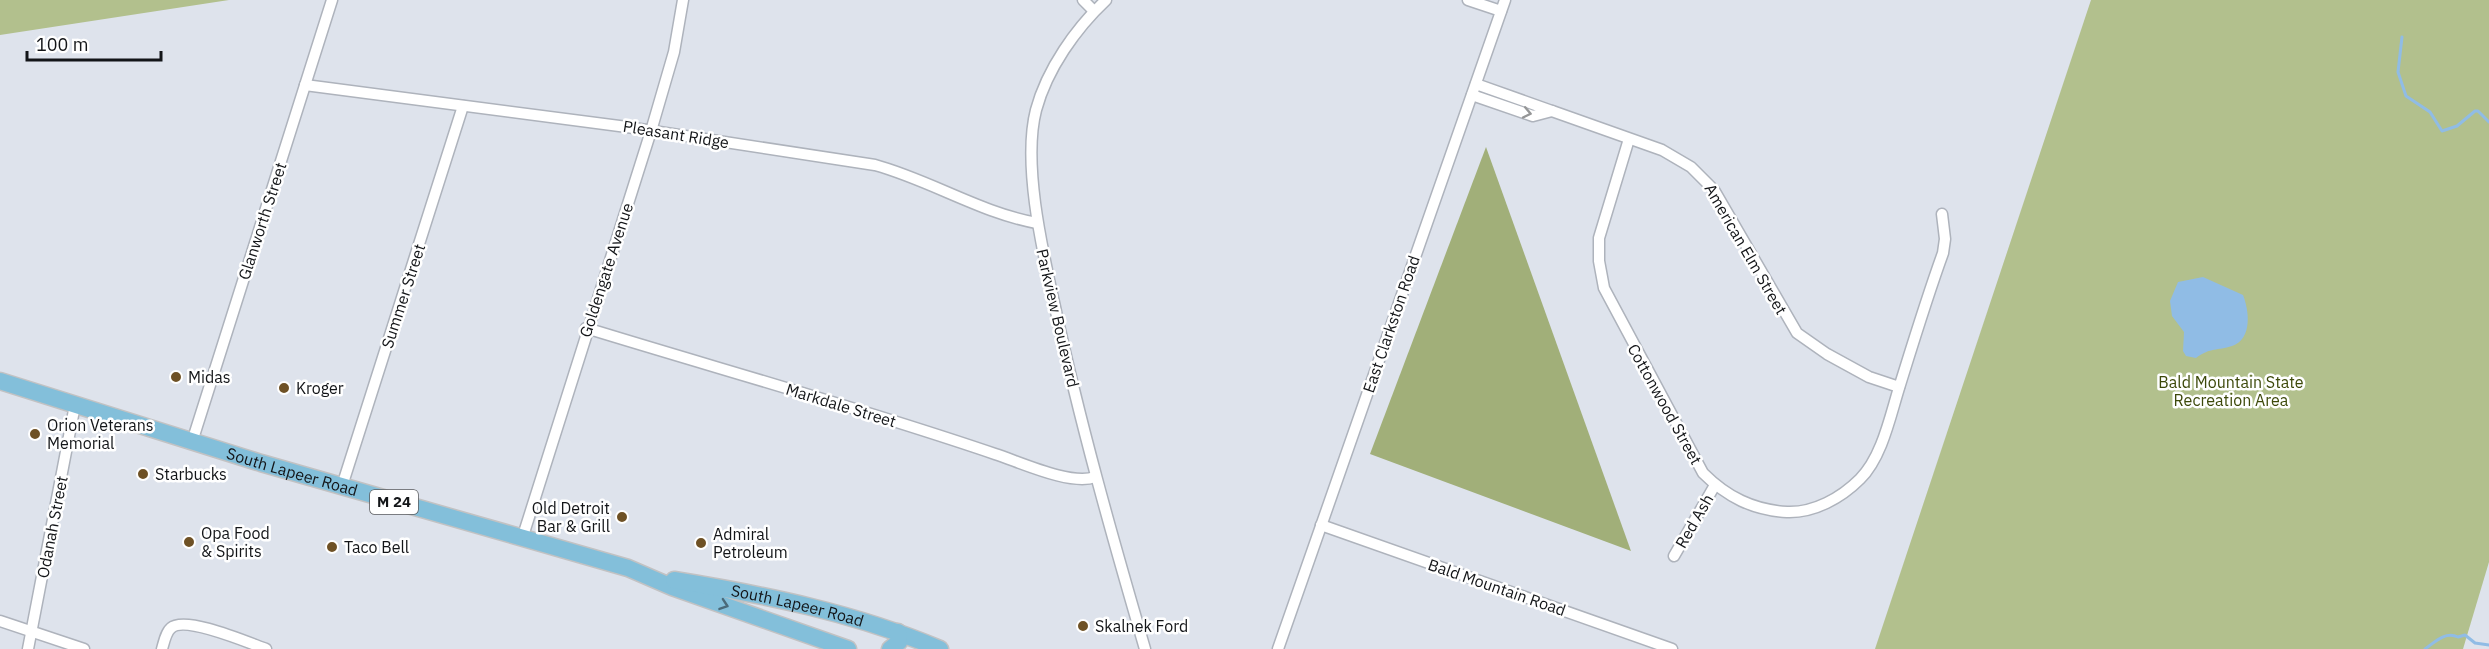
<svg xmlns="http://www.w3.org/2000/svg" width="2489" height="649" viewBox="0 0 2489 649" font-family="'IBM Plex Sans',sans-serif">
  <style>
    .green { fill: #b2c08d }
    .forest { fill: #a1af79 }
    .water { fill: #90bce5 }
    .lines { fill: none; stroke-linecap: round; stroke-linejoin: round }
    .stream { stroke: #90bce5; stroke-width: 3 }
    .minor-casing { stroke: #aeb3bc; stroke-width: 13 }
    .primary-casing { stroke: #c2c2c3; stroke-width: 19 }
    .minor { stroke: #fff; stroke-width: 10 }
    .primary { stroke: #83bfda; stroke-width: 16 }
    .oneway { stroke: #959697 }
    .oneway2 { stroke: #4b6a79 }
    .poi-dot { fill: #6e5125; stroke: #fff; stroke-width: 2 }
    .labels { text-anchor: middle; stroke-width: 5; stroke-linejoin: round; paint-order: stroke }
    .shield { fill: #fff; stroke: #5a5b5d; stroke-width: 1.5 }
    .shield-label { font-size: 15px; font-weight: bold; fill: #131518 }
    .street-label { font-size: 16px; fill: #131518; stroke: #fff }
    .poi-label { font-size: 16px; fill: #131518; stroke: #fff; text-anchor: start }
    .park-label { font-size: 16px; fill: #3d490a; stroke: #fff }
  </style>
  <rect width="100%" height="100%" fill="#dee3ec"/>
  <g class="green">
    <polygon points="0,0 229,0 0,35"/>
    <polygon points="2091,0 2489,0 2489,562 2463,649 1875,649"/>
  </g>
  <polygon class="forest" points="1486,147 1631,551 1370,454"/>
  <path class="water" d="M2203 277 2243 295C2249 310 2253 339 2232 346 2217 351 2211 347 2196 358L2186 356 2183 351 2184 332 2172 316 2170 301 2178 282Z"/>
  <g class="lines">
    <g class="stream">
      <polyline points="2402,37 2398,72 2406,96 2430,112 2442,131 2457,126 2475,111 2478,111 2489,122"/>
      <path d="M2425 649C2435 642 2445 631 2458 637L2465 635 2475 643 2489 645"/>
    </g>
    <g class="minor-casing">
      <g id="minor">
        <polyline points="1083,0 1094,11"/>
        <path d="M1106 0C1076 28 1047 69 1036 110 1022 164 1043 253 1055 307 1080 423 1112 536 1145 649"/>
        <polyline points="1468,0 1501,11"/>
        <path d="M305 85 627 127 875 165C930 180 981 213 1037 223"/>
        <polyline points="1472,95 1533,116 1552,111 1476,84"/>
        <polyline points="1552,111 1662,150 1691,167 1714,190 1797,333 1827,354 1869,377 1899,387"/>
        <path d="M1629 139 1599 238V261L1604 288 1703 473C1727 497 1753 510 1787 512 1814 513 1841 498 1860 479 1882 457 1890 417 1899 388 1913 343 1927 297 1943 253L1945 239 1942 214"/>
        <path d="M586 328C723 370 860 408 995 454 1020 462 1071 486 1095 477"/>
        <polyline points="192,442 332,0"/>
        <polyline points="342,486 463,106"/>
        <polyline points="1321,525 1672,649"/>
        <polyline points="522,539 651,131 674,52 683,0"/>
        <polyline points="1674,556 1715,485"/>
        <polyline points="0,621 84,649"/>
        <polyline points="28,649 75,405"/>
        <path d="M162 649C164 642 166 632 171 628 185 615 249 643 266 649"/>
        <polyline points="1278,649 1505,0"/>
      </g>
    </g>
    <g class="primary-casing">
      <g id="primary">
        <path id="s1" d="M0 381 261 463 628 568 672 587 848 649"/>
        <path id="s2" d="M674 580C766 595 855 613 940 649"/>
        <polyline points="890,649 899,642 898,632"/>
      </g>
    </g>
    <use href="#minor" class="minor"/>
    <use href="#primary" class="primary"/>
  </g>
  <defs><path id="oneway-chevron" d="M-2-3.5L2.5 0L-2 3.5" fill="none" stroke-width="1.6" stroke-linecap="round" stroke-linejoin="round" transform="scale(1.5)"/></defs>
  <use class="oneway" href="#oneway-chevron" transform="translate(1527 113) rotate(12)"/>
  <use class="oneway2" href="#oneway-chevron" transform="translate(724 605) rotate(19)"/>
  <g class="poi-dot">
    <circle cx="176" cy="377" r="6"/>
    <circle cx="284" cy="388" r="6"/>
    <circle cx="35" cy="434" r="6"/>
    <circle cx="143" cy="474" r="6"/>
    <circle cx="622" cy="517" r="6"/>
    <circle cx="189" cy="542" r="6"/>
    <circle cx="701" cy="543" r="6"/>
    <circle cx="332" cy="547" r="6"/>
    <circle cx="1083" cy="626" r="6"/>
  </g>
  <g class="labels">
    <rect class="shield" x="370" y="490" width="48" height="24" rx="4.5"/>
    <g class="shield-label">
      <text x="394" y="507">M 24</text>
    </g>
    <g class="street-label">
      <text transform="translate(676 134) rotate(9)" y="6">Pleasant Ridge</text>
      <text transform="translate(262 221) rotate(-72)" y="6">Glanworth Street</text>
      <text transform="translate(1746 249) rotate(60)" y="6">American Elm Street</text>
      <text transform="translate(606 270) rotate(-72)" y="6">Goldengate Avenue</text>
      <text transform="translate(403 296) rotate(-72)" y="6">Summer Street</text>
      <text transform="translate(1058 318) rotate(77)" y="6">Parkview Boulevard</text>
      <text transform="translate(1391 324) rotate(-71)" y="6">East Clarkston Road</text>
      <text transform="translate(1665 404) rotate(61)" y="6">Cottonwood Street</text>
      <text transform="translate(841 405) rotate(17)" y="6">Markdale Street</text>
      <text dy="6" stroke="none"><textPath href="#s1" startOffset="306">South Lapeer Road</textPath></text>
      <text transform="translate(1694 521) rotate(-60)" y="6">Red Ash</text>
      <text transform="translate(52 527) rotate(-79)" y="6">Odanah Street</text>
      <text transform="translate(1497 587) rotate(19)" y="6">Bald Mountain Road</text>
      <text dy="6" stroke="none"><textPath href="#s2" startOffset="126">South Lapeer Road</textPath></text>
    </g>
    <g class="poi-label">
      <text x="188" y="383">Midas</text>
      <text x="296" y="394">Kroger</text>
      <text x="47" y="431">Orion Veterans<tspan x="47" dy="18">Memorial</tspan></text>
      <text x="155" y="480">Starbucks</text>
      <text x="610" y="514" text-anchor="end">Old Detroit<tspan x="610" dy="18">Bar &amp; Grill</tspan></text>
      <text x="201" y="539">Opa Food<tspan x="201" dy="18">&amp; Spirits</tspan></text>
      <text x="713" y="540">Admiral<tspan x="713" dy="18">Petroleum</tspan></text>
      <text x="344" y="553">Taco Bell</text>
      <text x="1095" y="632">Skalnek Ford</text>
    </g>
    <g class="park-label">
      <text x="2231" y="388">Bald Mountain State<tspan x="2231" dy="18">Recreation Area</tspan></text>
    </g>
  </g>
  <path d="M27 51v9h134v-9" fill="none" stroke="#131518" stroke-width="3"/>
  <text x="36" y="51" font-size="18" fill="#131518" stroke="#ffffff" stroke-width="4.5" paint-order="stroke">100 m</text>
</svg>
